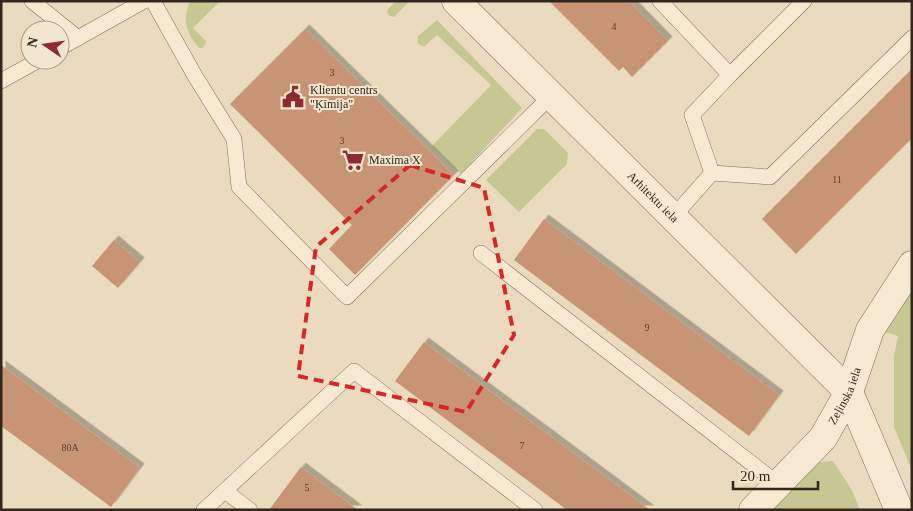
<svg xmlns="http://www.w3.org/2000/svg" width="913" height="511" viewBox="0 0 913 511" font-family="'Times New Roman',serif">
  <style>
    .green { fill: #c5c893 }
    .building { fill: #c89476; filter: url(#shadow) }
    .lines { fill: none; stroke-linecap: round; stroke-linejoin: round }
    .lane-casing { stroke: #826c58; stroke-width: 16 }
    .street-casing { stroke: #826c58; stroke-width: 29 }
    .lane { stroke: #f7e9d1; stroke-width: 15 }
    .street { stroke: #f7e9d1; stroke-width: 28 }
    .marked { fill: none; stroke: #d62828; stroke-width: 4; stroke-dasharray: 10 6; stroke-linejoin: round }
    .labels { text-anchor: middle; stroke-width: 4; stroke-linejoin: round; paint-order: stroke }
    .number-label { font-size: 10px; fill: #584232 }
    .poi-label { font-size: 12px; fill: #33261c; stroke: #f3e6ce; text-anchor: start }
    .street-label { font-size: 12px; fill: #33261c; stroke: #f3e6ce }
  </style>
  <defs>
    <filter id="shadow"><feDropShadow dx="4.5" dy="-4.5" stdDeviation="0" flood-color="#0004"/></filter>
  </defs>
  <rect width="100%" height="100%" fill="#ebdbbe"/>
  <g class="green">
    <path d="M190 1H220L193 28 206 41 205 45 202 48H199C186 32 182 21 190 1Z"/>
    <polygon points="396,1 410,1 394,17 390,16 387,13 388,9"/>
    <polygon points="437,20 522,108 461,174 432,146 491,85 437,35 425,46 421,46 417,42 418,36"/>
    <polygon points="537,129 544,129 568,153 567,164 519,212 486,180"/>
    <polygon points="912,291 912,471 894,427 894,356 898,336 885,332"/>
    <polygon points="833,461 852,490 860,510 772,510 819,462"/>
  </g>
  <g class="building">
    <polygon points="549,1 629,1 668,41 632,77 623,67 619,71"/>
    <polygon points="305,29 454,175 355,275 329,249 352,225 230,104"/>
    <polygon points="912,69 912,138 796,254 762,219"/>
    <polygon points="544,219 779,395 749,436 514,260"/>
    <polygon points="114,240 140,262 118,288 92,266"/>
    <polygon points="424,342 650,510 567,510 395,381"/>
    <polygon points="1,365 140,468 111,507 1,426"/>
    <polygon points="301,467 358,510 269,510"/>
  </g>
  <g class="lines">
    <g class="lane-casing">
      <g id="lane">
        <polyline points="32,1 78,38"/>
        <polyline points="153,1 195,76 234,139 239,187 347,297 551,96"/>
        <polyline points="660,1 730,75"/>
        <polyline points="60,48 144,1"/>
        <polyline points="1,81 39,60"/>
        <polyline points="712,173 770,177 912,38"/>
        <polyline points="712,173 692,115 730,75 804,1"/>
        <polyline points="673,217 712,173"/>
        <polyline points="481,253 778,484"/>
        <polyline points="225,491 250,510"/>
        <polyline points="204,510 354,371 535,510"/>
      </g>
    </g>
    <g class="street-casing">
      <g id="street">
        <path id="s1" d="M456 1 849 392 899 510"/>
        <path id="s2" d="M753 510 823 438 849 392 870 330 912 265"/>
      </g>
    </g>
    <use href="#lane" class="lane"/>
    <use href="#street" class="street"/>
  </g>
  <path class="marked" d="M410 165 484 188 514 335 466 412 298 376 316 247Z"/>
  <defs>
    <g id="civic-bare" transform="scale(1.725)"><path d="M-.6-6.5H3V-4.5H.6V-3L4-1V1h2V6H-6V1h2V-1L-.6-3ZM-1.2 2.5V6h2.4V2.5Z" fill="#8e2b31" stroke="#f3e6ce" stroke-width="2.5" paint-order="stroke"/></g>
    <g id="supermarket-bare" transform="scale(1.725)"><path d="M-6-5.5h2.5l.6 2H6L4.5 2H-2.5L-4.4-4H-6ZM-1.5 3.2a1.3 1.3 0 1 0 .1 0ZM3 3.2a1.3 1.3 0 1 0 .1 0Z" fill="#8e2b31" stroke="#f3e6ce" stroke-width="2.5" paint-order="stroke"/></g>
  </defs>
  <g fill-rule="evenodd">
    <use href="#civic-bare" x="293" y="97"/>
    <use href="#supermarket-bare" x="353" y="160"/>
  </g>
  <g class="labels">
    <g class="number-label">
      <text x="614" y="30">4</text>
      <text x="332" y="76">3</text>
      <text x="342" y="144">3</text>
      <text x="837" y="183">11</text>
      <text x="647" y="331">9</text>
      <text x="522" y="449">7</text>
      <text x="70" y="451">80A</text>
      <text x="307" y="491">5</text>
    </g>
    <g class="poi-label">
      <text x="310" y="94">Klientu centrs<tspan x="310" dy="14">"Ķīmija"</tspan></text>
      <text x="369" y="164">Maxima X</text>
    </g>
    <g class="street-label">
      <text dy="4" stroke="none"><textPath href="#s1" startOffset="278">Arhitektu iela</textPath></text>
      <text dy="4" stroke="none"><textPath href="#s2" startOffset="148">Zeļinska iela</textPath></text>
    </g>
  </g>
  <rect width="913" height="511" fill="none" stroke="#33261c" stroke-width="5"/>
  <g transform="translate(45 45) rotate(283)"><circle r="24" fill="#f3e6ce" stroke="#a69987"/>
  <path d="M0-4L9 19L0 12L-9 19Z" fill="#8e2b31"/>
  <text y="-8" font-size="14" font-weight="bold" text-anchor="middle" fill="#33261c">N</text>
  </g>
  <path d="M733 481v8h85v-8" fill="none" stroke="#33261c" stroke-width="2.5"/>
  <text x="740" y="481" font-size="15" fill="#33261c" stroke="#f3e6ce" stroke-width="4" paint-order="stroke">20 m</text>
</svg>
